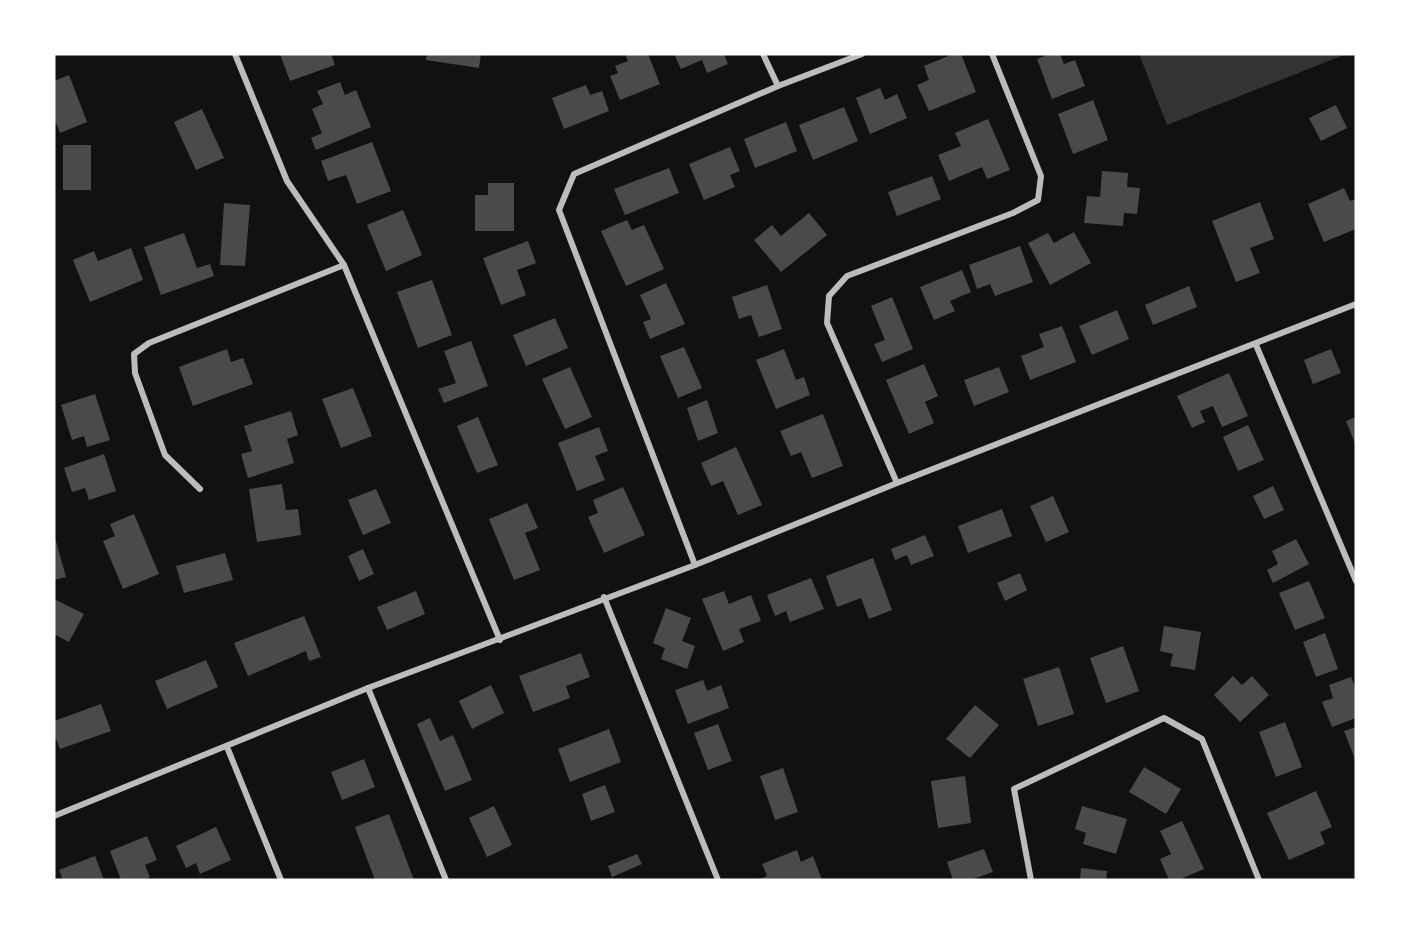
<svg xmlns="http://www.w3.org/2000/svg" width="1410" height="934" viewBox="0 0 1410 934" font-family="Georgia,serif">
  <style>
    .water { fill: #333 }
    .building { fill: #4a4a4a }
    .lines { fill: none; stroke-linecap: round; stroke-linejoin: round }
    .minor { stroke: #bcbcbc; stroke-width: 6 }
  </style>
  <rect width="100%" height="100%" fill="#111"/>
  <polygon class="water" points="1139,54 1346,54 1167,125"/>
  <g class="building">
    <polygon points="280,54 331,54 335,65 290,81"/>
    <polygon points="427,54 481,54 479,68 426,60"/>
    <polygon points="625,54 648,54 660,84 620,100 610,76 618,73 615,66 628,61"/>
    <polygon points="674,54 724,54 728,64 707,73 702,60 681,69"/>
    <polygon points="953,54 961,54 976,92 929,111 917,85 929,80 924,66"/>
    <polygon points="1050,54 1060,54 1064,64 1075,60 1085,86 1052,99 1037,59"/>
    <polygon points="69,75 87,122 60,133 54,118 54,81"/>
    <polygon points="340,82 345,95 356,90 371,127 316,150 311,138 322,133 312,109 323,104 317,91"/>
    <polygon points="586,85 590,95 602,91 609,111 564,129 552,98"/>
    <polygon points="880,88 885,100 897,94 907,118 870,134 856,98"/>
    <polygon points="1093,100 1108,140 1073,154 1058,114"/>
    <polygon points="1336,105 1347,128 1321,141 1309,118"/>
    <polygon points="844,107 858,141 813,160 799,125"/>
    <polygon points="202,109 224,158 196,170 174,122"/>
    <polygon points="988,119 1010,170 987,179 982,167 949,181 938,155 961,146 955,133"/>
    <polygon points="786,122 797,151 755,168 744,139"/>
    <polygon points="372,142 391,191 357,204 346,175 328,181 321,161"/>
    <rect x="63" y="145" width="28" height="45"/>
    <polygon points="730,147 740,171 730,175 735,187 704,200 689,164"/>
    <polygon points="669,168 679,193 625,215 614,189"/>
    <polygon points="1102,171 1128,173 1127,187 1140,188 1137,214 1124,213 1123,226 1084,223 1087,196 1100,197"/>
    <polygon points="932,176 941,199 897,216 888,192"/>
    <polygon points="488,183 514,183 514,231 475,231 475,195 488,195"/>
    <polygon points="1344,188 1350,201 1356,199 1356,229 1324,242 1308,204"/>
    <polygon points="1260,202 1274,239 1250,248 1260,273 1236,282 1212,221"/>
    <polygon points="224,203 250,205 245,266 220,265"/>
    <polygon points="403,210 422,255 386,271 367,225"/>
    <polygon points="809,213 827,235 781,272 754,240 772,225 781,236"/>
    <polygon points="627,220 632,230 644,225 664,269 626,286 601,231"/>
    <polygon points="1074,232 1091,263 1050,285 1028,243 1048,233 1054,243"/>
    <polygon points="184,233 197,268 210,264 214,276 161,295 144,247"/>
    <polygon points="528,241 536,263 517,270 526,295 501,305 483,258"/>
    <polygon points="1020,246 1033,282 995,296 990,284 977,289 969,265"/>
    <polygon points="131,248 143,280 90,302 73,260 94,251 98,261"/>
    <polygon points="962,270 971,292 950,301 955,311 934,320 920,287"/>
    <polygon points="432,280 452,335 418,348 397,292"/>
    <polygon points="666,283 685,324 650,339 643,322 651,319 640,295"/>
    <polygon points="767,285 782,329 759,337 751,315 739,319 732,297"/>
    <polygon points="1189,286 1197,307 1153,325 1145,305"/>
    <polygon points="892,297 913,349 882,362 874,344 885,340 871,306"/>
    <polygon points="1117,310 1129,339 1092,355 1079,326"/>
    <polygon points="555,318 568,348 526,366 513,335"/>
    <polygon points="1062,326 1076,362 1030,380 1021,356 1044,347 1039,334"/>
    <polygon points="471,341 488,386 444,403 438,389 456,383 444,351"/>
    <polygon points="684,347 702,388 678,398 660,356"/>
    <polygon points="227,349 231,362 243,358 253,384 193,406 179,367"/>
    <polygon points="784,349 796,380 804,377 810,395 776,409 756,360"/>
    <polygon points="1331,349 1341,373 1313,384 1304,360"/>
    <polygon points="924,364 938,396 925,402 934,423 909,434 886,380"/>
    <polygon points="570,367 592,417 565,429 542,379"/>
    <polygon points="999,367 1009,392 974,406 964,380"/>
    <polygon points="1229,373 1248,416 1222,427 1213,406 1200,411 1205,422 1192,428 1177,396"/>
    <polygon points="353,388 372,436 341,448 322,399"/>
    <polygon points="95,394 110,440 87,447 84,436 72,440 61,405"/>
    <polygon points="707,400 718,433 698,441 687,408"/>
    <polygon points="291,411 298,435 287,439 294,463 248,478 241,454 252,451 244,426"/>
    <polygon points="823,414 843,466 812,478 801,452 791,456 780,431"/>
    <polygon points="478,417 498,465 477,473 457,426"/>
    <polygon points="1356,417 1356,446 1346,421"/>
    <polygon points="1248,425 1264,460 1238,471 1223,437"/>
    <polygon points="599,427 608,451 595,456 605,480 577,491 558,443"/>
    <polygon points="736,447 762,505 738,515 723,481 711,486 701,463"/>
    <polygon points="104,454 116,491 89,500 85,488 72,492 64,468"/>
    <polygon points="282,484 286,510 298,509 301,535 257,542 249,489"/>
    <polygon points="1273,486 1284,510 1264,519 1253,496"/>
    <polygon points="623,487 645,535 604,553 588,517 598,513 593,500"/>
    <polygon points="376,489 391,523 363,535 348,500"/>
    <polygon points="1053,496 1069,532 1046,542 1030,506"/>
    <polygon points="527,503 538,528 525,533 540,570 514,580 489,519"/>
    <polygon points="1002,509 1012,536 968,553 958,526"/>
    <polygon points="134,514 159,574 123,589 103,541 115,536 110,524"/>
    <polygon points="54,534 66,577 54,580"/>
    <polygon points="925,535 934,556 911,565 907,555 895,560 891,549"/>
    <polygon points="1296,539 1309,564 1273,583 1267,570 1278,564 1272,551"/>
    <polygon points="363,549 374,574 359,581 348,556"/>
    <polygon points="225,553 233,580 184,593 176,566"/>
    <polygon points="873,558 892,610 869,619 861,598 837,607 826,576"/>
    <polygon points="1020,573 1027,590 1005,601 997,583"/>
    <polygon points="811,578 824,609 790,622 786,611 775,616 767,595"/>
    <polygon points="1309,581 1325,618 1295,630 1279,593"/>
    <polygon points="416,591 425,614 387,630 377,607"/>
    <polygon points="724,591 729,604 751,595 761,621 739,629 744,642 723,651 702,599"/>
    <polygon points="54,599 84,614 69,642 54,634"/>
    <polygon points="666,608 691,618 682,641 695,646 687,669 661,659 665,648 653,643"/>
    <polygon points="304,616 321,657 309,661 306,651 248,676 234,643"/>
    <polygon points="1164,626 1201,632 1195,670 1170,666 1173,654 1160,651"/>
    <polygon points="1325,633 1338,669 1316,677 1303,642"/>
    <polygon points="1123,646 1139,691 1106,703 1090,658"/>
    <polygon points="581,653 590,677 566,686 570,698 533,712 519,676"/>
    <polygon points="206,660 218,687 167,709 155,681"/>
    <polygon points="1059,667 1074,714 1038,726 1023,679"/>
    <polygon points="1233,676 1242,685 1252,676 1269,695 1240,722 1214,695"/>
    <polygon points="1351,677 1356,690 1356,718 1332,727 1322,702 1333,698 1329,685"/>
    <polygon points="703,680 707,691 721,685 729,708 688,724 675,690"/>
    <polygon points="491,685 504,713 472,729 459,701"/>
    <polygon points="101,704 111,731 60,749 54,734 54,721"/>
    <polygon points="975,705 999,725 970,758 946,739"/>
    <polygon points="430,718 440,741 453,735 472,780 445,791 417,724"/>
    <polygon points="1285,722 1302,767 1276,777 1259,732"/>
    <polygon points="718,724 732,761 708,770 694,733"/>
    <polygon points="1356,727 1356,762 1344,731"/>
    <polygon points="609,729 621,762 570,782 558,749"/>
    <polygon points="364,759 375,787 342,800 331,772"/>
    <polygon points="1144,767 1181,789 1166,814 1129,792"/>
    <polygon points="783,768 798,812 775,820 760,776"/>
    <polygon points="965,776 971,823 938,828 931,781"/>
    <polygon points="605,785 615,812 591,821 582,794"/>
    <polygon points="1316,791 1332,827 1320,832 1325,844 1289,860 1267,813"/>
    <polygon points="494,806 512,845 487,857 469,818"/>
    <polygon points="1082,806 1127,819 1116,854 1083,844 1086,833 1075,829"/>
    <polygon points="389,814 414,880 375,880 355,827"/>
    <polygon points="1182,821 1204,869 1178,880 1169,880 1160,859 1171,854 1160,831"/>
    <polygon points="216,827 231,860 200,874 196,863 186,868 176,846"/>
    <polygon points="147,836 157,860 145,865 150,877 143,880 121,880 110,851"/>
    <polygon points="984,849 993,872 970,880 953,880 947,862"/>
    <polygon points="797,850 801,862 813,856 822,880 757,880 767,876 762,864"/>
    <polygon points="637,854 642,864 612,877 608,866"/>
    <polygon points="95,856 104,880 63,880 59,870"/>
    <polygon points="1081,868 1107,871 1106,880 1080,880"/>
  </g>
  <g class="lines">
    <g class="minor">
      <polyline points="235,54 287,181 344,265 500,640"/>
      <polyline points="763,54 778,86"/>
      <polyline points="1256,345 1356,581"/>
      <polyline points="897,483 827,323 829,296 847,276 1013,213 1038,200 1041,176 992,54"/>
      <polyline points="200,489 165,455 135,373 134,354 149,343 344,265"/>
      <polyline points="695,565 559,210 574,174 778,86 862,54"/>
      <polyline points="604,597 718,880"/>
      <polyline points="368,688 446,880"/>
      <polyline points="227,747 281,880"/>
      <polyline points="54,816 368,688 695,565 897,483 1356,304"/>
      <polyline points="1031,880 1014,789 1164,718 1202,739 1259,880"/>
    </g>
  </g>
  <rect width="1410" height="934" fill="none" stroke="#ffffff" stroke-width="111"/>
</svg>
